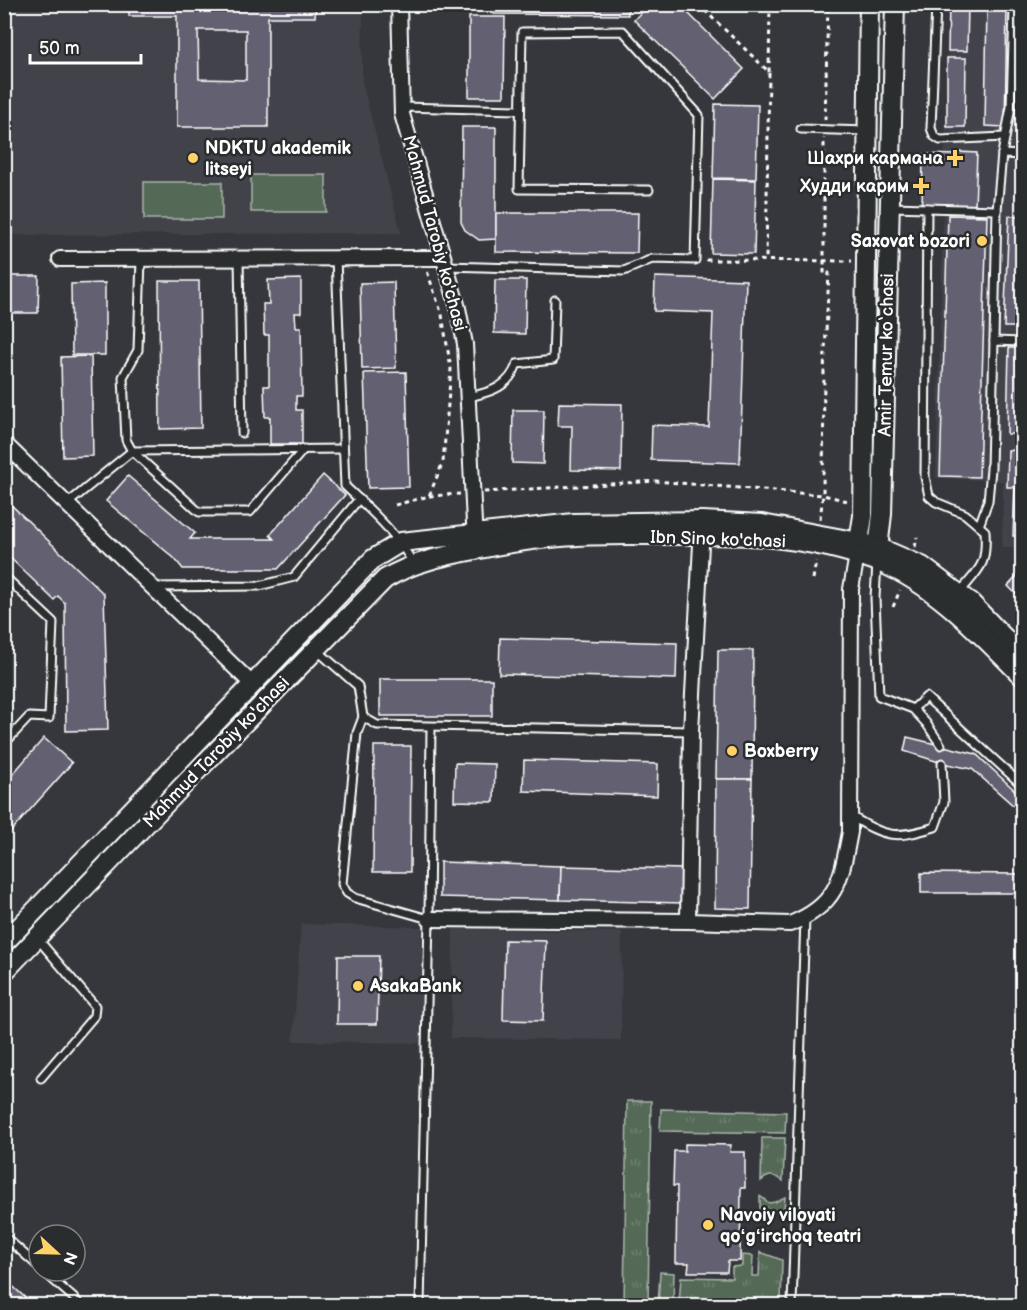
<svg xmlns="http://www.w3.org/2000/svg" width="1027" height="1310" viewBox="0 0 1027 1310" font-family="'Balsamiq Sans',sans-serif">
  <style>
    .built { fill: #43434c }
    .grass { fill: url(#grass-tufts); stroke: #aab5ab; stroke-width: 1.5 }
    .pitch { fill: #546b57; stroke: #aab5ab; stroke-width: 1.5 }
    .building { fill: #636072; stroke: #fff; stroke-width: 1.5; fill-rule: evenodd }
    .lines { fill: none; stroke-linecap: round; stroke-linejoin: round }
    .lane-casing { stroke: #fff; stroke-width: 11 }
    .street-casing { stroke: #fff; stroke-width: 18 }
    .secondary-casing { stroke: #fff; stroke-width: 22 }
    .path { stroke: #fff; stroke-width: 3; stroke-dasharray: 4.5 4.5; stroke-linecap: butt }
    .lane { stroke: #2a2d2e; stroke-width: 7 }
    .street { stroke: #2a2d2e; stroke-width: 14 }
    .secondary { stroke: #2a2d2e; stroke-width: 18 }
    .poi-dot { fill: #ffd166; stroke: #2a2d2e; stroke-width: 2 }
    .labels { text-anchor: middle; stroke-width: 5; stroke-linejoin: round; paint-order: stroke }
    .poi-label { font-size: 18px; font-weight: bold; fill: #fff; stroke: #2a2d2e; text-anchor: start }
    .street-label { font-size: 18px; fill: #fff; stroke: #2a2d2e }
  </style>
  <defs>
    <pattern id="grass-tufts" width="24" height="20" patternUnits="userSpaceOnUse" patternTransform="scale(1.5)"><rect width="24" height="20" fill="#546b57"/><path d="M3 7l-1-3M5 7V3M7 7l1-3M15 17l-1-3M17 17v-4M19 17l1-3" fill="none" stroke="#6e8170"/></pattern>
  </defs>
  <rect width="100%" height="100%" fill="#35373c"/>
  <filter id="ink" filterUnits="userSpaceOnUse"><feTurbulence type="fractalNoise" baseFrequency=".0167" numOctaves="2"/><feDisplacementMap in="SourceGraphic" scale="12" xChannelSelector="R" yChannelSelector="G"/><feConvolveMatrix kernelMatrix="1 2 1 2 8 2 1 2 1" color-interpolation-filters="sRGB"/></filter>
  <g filter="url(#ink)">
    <g class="built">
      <polygon points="4,5 363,5 362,82 401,233 5,235"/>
      <polygon points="949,5 1022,5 1022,548 1002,548 1003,481 936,478"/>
      <polygon points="301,924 422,927 420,1043 293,1041"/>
      <polygon points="453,929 622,932 621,1040 451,1038"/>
    </g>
    <g class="grass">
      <polygon points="627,1101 651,1101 648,1305 624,1305"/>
      <polygon points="661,1109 786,1112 785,1133 660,1131"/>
      <path d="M762 1138H785L783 1181C775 1175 769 1174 761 1181Z"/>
      <polygon points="760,1196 769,1203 775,1202 785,1197 784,1210 760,1214"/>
      <polygon points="760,1252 782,1260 781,1305 658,1305 660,1272 674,1273 673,1304 679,1304 681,1277 732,1278 732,1267 742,1266 742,1255 753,1256 752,1276 759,1276"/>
    </g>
    <g class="pitch">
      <rect x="251" y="175" width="75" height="37"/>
      <rect x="144" y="182" width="78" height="37"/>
    </g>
    <g class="building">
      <path d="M129 4H316L315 17H268V127H177V16H129ZM198 30H246V80L199 79Z"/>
      <polygon points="494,4 628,4 628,15 494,14"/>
      <polygon points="649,4 679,4 744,69 715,99 634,20"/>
      <polygon points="949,4 968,4 967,51 948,51"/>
      <polygon points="987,4 1007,4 1005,127 985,126"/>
      <polygon points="469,17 505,17 504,97 469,97"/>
      <polygon points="947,58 966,58 965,127 947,127"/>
      <polygon points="715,104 758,105 756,179 713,178"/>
      <polygon points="462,127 496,127 496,239 479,240 465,230 461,222"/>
      <polygon points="959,152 977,153 975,207 922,206 923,154 958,155"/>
      <polygon points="713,179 756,180 754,254 711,253"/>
      <polygon points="496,213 638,213 637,253 496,252"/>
      <polygon points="948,215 987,216 979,477 940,476"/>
      <polygon points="1009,216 1022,216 1022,327 1004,327"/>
      <polygon points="4,276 39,276 38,313 4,313"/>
      <polygon points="655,277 746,280 740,463 651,460 652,425 709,427 713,313 654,311"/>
      <polygon points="301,279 301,313 295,313 296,327 301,327 302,396 296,396 296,410 302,410 302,444 270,444 270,417 265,417 264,386 269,386 269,335 264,335 263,304 269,304 268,280"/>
      <polygon points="495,280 526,280 525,334 494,333"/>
      <polygon points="159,281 199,281 201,428 160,429"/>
      <polygon points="394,282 396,368 362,369 360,283"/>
      <polygon points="105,283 105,355 72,355 71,284"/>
      <polygon points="1009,348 1022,348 1022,434 1007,434"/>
      <polygon points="91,356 93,456 63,457 61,357"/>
      <polygon points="406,372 409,487 368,488 364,373"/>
      <polygon points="559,403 622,404 621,471 571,470 572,426 558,426"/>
      <polygon points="513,410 544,410 543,464 512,463"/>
      <polygon points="1008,450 1022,451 1022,536 1013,536 1015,487 1007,487"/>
      <polygon points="323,475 345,495 278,569 183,569 174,558 106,501 128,476 195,533 190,539 274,539 270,535"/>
      <polygon points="4,498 104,594 108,730 66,731 65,603 58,596 54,600 4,552"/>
      <polygon points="1019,574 1022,578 1022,600 1008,586"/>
      <polygon points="500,638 677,643 676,679 499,674"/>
      <polygon points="718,650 753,650 752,779 716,779"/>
      <rect x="380" y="679" width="112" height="37"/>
      <polygon points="907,737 976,754 1022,797 1022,813 972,769 942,763 904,751"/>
      <polygon points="44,738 72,763 4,839 4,784"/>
      <polygon points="374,746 411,746 410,872 373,872"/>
      <polygon points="524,760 658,764 657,796 523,791"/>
      <polygon points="455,763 495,764 494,802 454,801"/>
      <polygon points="716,779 752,779 750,909 715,908"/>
      <polygon points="440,862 561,866 560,900 440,897"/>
      <polygon points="561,866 683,869 682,903 560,900"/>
      <polygon points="921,873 1022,874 1022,893 921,893"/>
      <polygon points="505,940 546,941 543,1021 503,1020"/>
      <polygon points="338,956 379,956 377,1024 337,1024"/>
      <polygon points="685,1144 731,1145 730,1152 745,1152 745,1188 741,1188 740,1261 728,1261 727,1272 688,1272 689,1263 676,1263 677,1186 673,1186 674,1151 685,1151"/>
      <polygon points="4,1278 34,1306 4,1306"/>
    </g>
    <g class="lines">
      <g class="lane-casing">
        <g id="lane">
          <polyline points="936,4 931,128 934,136 940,140 1005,137"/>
          <polyline points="402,107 520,110"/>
          <polyline points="801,129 867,131"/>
          <polyline points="1002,154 1022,155"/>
          <polyline points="892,207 997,210"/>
          <path d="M927 208 925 477 929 496 936 502 965 514 985 531C987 565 981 567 960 592"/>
          <polyline points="239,258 242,433"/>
          <path d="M336 258 345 486C372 512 395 531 414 565"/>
          <polyline points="141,259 138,350 123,377 126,440 132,451 199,512 250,512 304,449"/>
          <polyline points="446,266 624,271 652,259 695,260 699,115 623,31 522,32 519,189 649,190"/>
          <polyline points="994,341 1022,342"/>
          <path d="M469 397C491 392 509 387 517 364L553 360 555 300"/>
          <polyline points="67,504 132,451 343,449"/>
          <polyline points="979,526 988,501 991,469 997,210 1002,154 1011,107 1014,9 1017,4"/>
          <polyline points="877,562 875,598 879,696 913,709 926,723 941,745"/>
          <polyline points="4,576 53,622 49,718 29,717 4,744"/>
          <polyline points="153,587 259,586 294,577 359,499"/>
          <polyline points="318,651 358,686 363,717 377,725 691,731"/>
          <polyline points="913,709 926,697 1022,785"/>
          <polyline points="363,717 357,733 342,884 347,893 355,898 429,919"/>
          <path d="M851 816C886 838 896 839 935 827L944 802 942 763"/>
          <polyline points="37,938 95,1006 94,1016 41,1078"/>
          <polyline points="4,1236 39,1267"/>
          <polyline points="43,1271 77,1301"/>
          <polyline points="420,1306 429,919 431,727"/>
          <polyline points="792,1306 805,918"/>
        </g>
      </g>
      <g class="street-casing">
        <g id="street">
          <polyline points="399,4 402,114 458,308 465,344 475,543"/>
          <polyline points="60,259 443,258"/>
          <polyline points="4,443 253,685"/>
          <path d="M429 919 688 921 790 924C838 905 841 879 850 832L851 589 857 555"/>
          <polyline points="688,921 691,731 702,526"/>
        </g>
      </g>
      <g class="secondary-casing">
        <g id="secondary">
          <polyline points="857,554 863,516 869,4"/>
          <polyline points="877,557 882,514 895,4"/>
          <polyline points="4,943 373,559 401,542 574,523 702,521 762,524 859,542 878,547 922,566 971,603 1022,656"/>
          <path d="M4 972 197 771 385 579C413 562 443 556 475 550 503 544 532 539 561 537 594 534 628 535 661 535 695 535 731 534 766 537 804 541 845 549 881 563 937 586 980 634 1022 676"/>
        </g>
      </g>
      <g class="path">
        <polyline points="698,4 769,72 766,259"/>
        <polyline points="769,72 770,4"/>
        <polyline points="825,120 828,4"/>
        <polyline points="706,260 852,261"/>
        <polyline points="484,492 656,481 823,495 848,501"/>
        <polyline points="429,496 460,494"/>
        <polyline points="395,505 429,496 443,462 451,369 442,315 427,271"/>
        <polyline points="820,519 823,495 824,371 829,273 824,274 824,138"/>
        <polyline points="915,547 917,537"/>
        <polyline points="813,579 816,561"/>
        <polyline points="893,607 900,590"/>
      </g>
      <use href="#lane" class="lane"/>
      <use href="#street" class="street"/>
      <use href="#secondary" class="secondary"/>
    </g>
  </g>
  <g class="poi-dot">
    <circle cx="193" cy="158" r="6"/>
    <path d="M952 149h6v6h6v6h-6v6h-6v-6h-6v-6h6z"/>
    <path d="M918 177h6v6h6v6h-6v6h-6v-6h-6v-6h6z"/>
    <circle cx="982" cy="241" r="6"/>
    <circle cx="732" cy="751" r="6"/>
    <circle cx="358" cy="986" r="6"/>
    <circle cx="708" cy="1225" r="6"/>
  </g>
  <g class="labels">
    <g class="poi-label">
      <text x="205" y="154">NDKTU akademik<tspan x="205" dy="21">litseyi</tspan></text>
      <text x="943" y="164" text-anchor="end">Шахри кармана</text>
      <text x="909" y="192" text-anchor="end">Худди карим</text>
      <text x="970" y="247" text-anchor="end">Saxovat bozori</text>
      <text x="744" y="757">Boxberry</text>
      <text x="370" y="992">AsakaBank</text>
      <text x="720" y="1221">Navoiy viloyati<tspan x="720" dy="21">qoʻgʻirchoq teatri</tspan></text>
    </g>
    <g class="street-label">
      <text transform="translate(435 233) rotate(75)" y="6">Mahmud Tarobiy ko'chasi</text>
      <text transform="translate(886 355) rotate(-89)" y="6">Amir Temur ko‘chasi</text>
      <text transform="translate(718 539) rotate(2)" y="6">Ibn Sino ko'chasi</text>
      <text transform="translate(216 752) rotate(-46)" y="6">Mahmud Tarobiy ko'chasi</text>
    </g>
  </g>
  <rect width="1027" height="1310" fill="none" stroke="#2a2d2e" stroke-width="24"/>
  <rect x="12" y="12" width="1003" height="1286" fill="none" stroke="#fff" stroke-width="2" filter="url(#ink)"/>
  <g transform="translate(57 1253) rotate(112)"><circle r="28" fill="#2a2d2e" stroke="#7f8182" stroke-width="1.5"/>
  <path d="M0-4.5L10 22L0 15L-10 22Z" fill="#ffd166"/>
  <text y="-9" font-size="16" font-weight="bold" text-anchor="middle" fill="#ffffff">N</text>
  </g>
  <path d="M30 54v9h111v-9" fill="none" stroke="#ffffff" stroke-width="3"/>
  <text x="39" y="54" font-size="18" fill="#ffffff" stroke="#2a2d2e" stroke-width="4.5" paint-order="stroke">50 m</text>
</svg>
